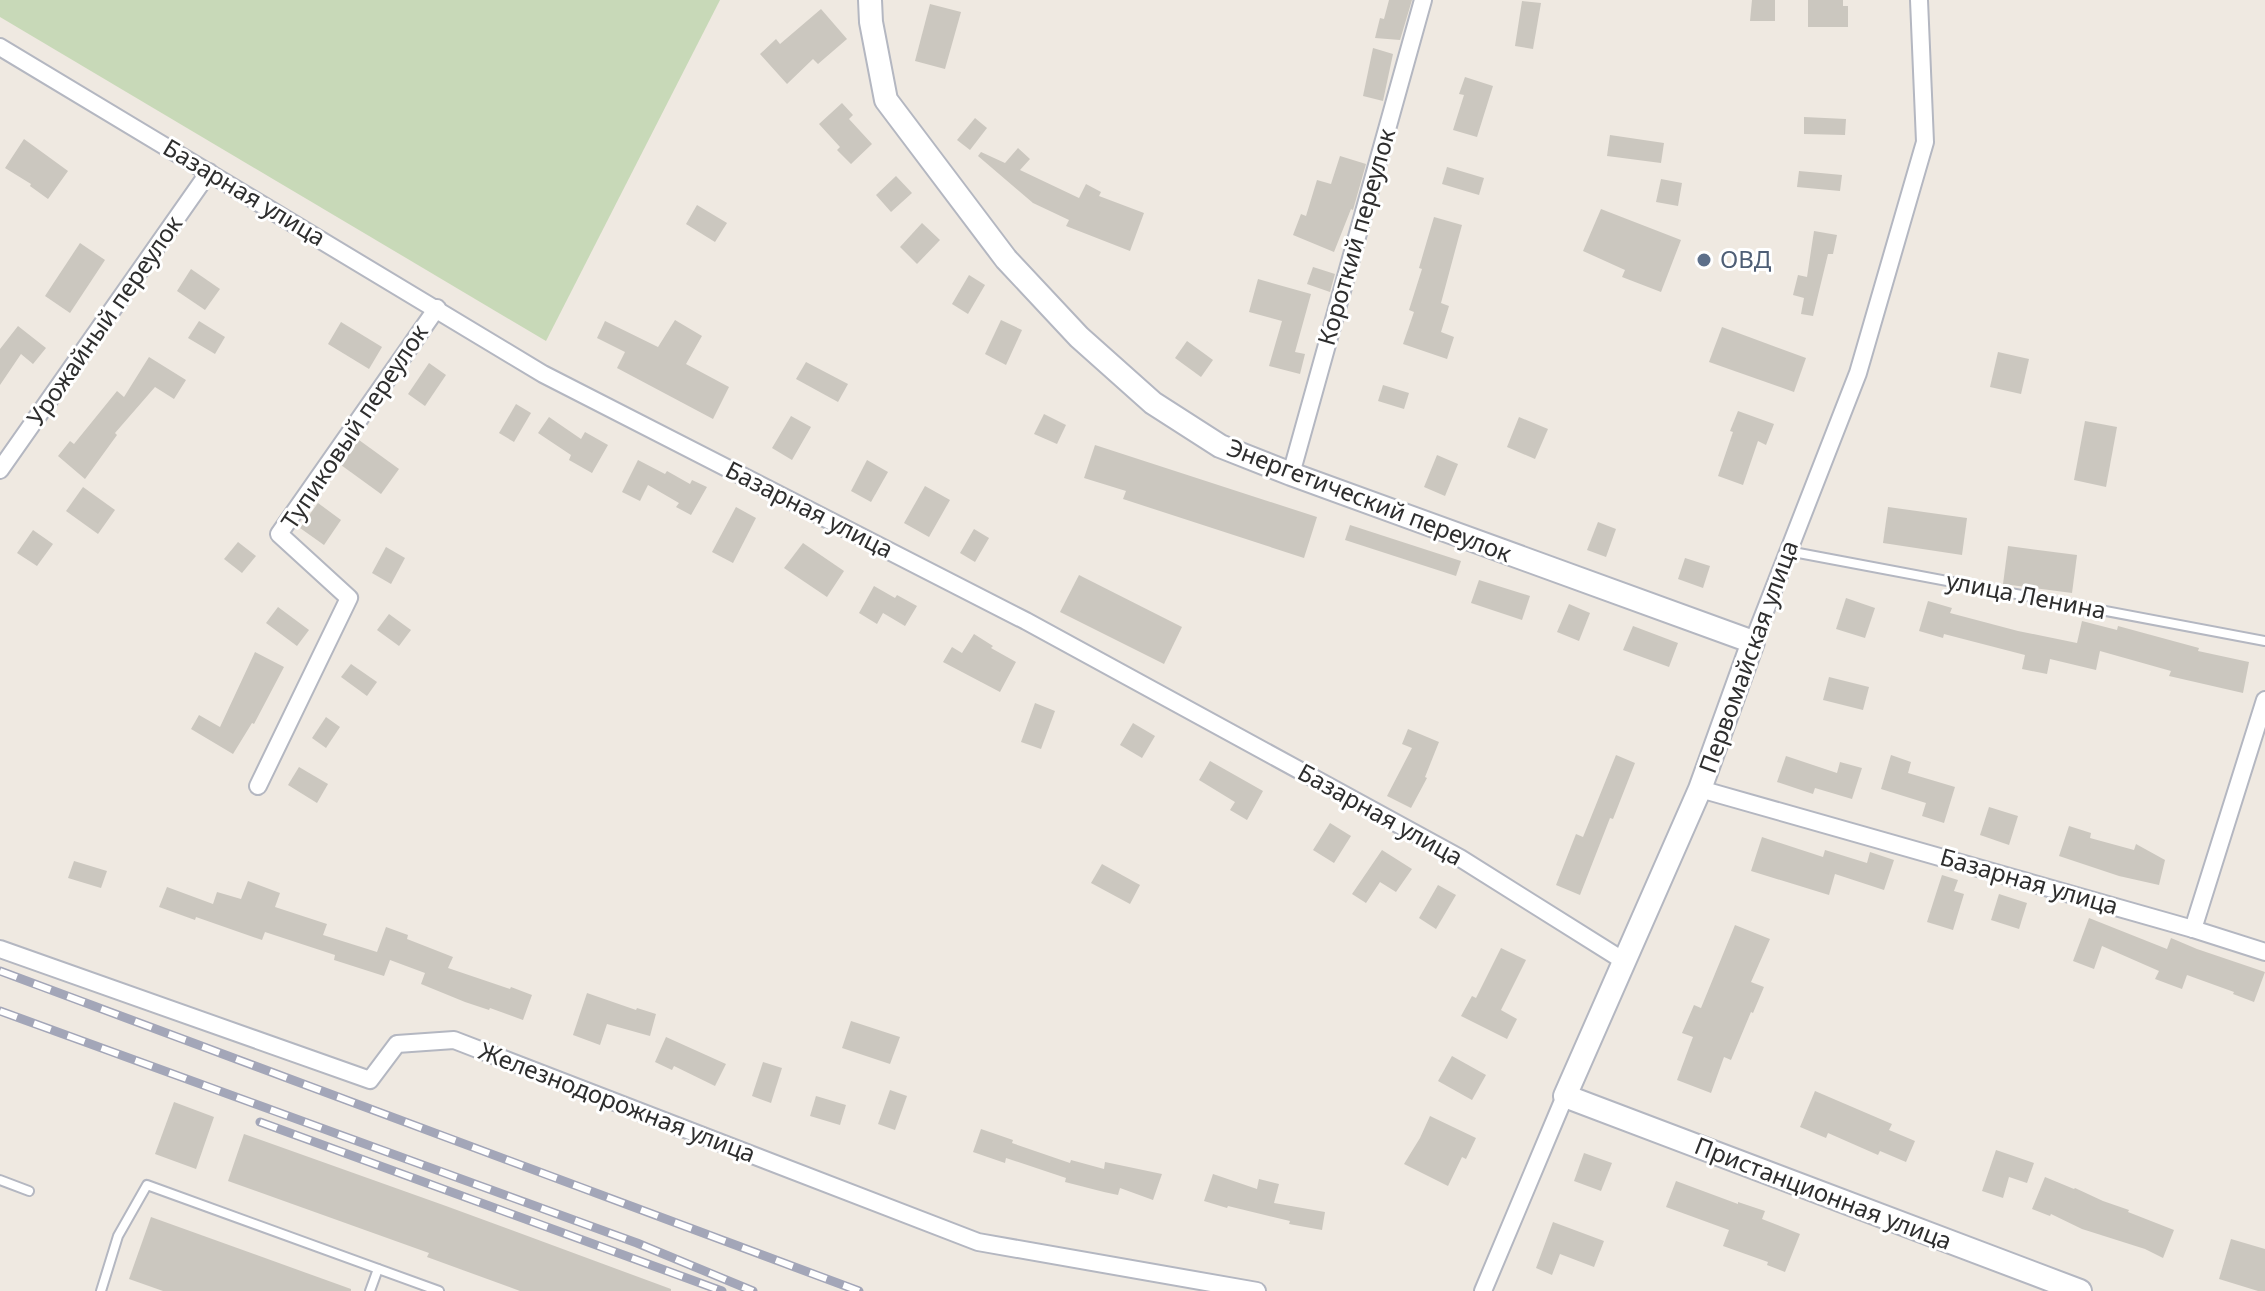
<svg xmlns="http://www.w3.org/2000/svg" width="2265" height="1291" viewBox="0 0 2265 1291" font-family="'Noto Sans',sans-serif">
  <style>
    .cemetery { fill: #c8d9b8 }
    .building { fill: #cbc7bf }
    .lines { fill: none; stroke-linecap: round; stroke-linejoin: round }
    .lane-casing { stroke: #b4b7c1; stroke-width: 12 }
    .street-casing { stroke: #b4b7c1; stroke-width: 20 }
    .secondary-casing { stroke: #b4b7c1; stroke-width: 26 }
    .lane { stroke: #fff; stroke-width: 8 }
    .street { stroke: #fff; stroke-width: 16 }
    .secondary { stroke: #fff; stroke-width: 22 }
    .rail-casing { stroke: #a3a6b8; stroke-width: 9 }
    .rail { stroke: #fff; stroke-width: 6; stroke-dasharray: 18; stroke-linecap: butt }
    .service-dot { fill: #5c6f8a; stroke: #fff; stroke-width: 3 }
    .labels { text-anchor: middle; stroke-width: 6; stroke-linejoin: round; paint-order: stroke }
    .street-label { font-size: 24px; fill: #2e2e2e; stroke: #fff }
    .service-label { font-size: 24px; fill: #4e5e75; stroke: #fff; text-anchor: start }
  </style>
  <rect width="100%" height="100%" fill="#efe9e1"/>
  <polygon class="cemetery" points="0,0 720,0 546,341 0,17"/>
  <g class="building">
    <polygon points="1389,0 1412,0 1400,40 1375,38 1380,18 1384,19"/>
    <polygon points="1752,0 1775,0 1775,21 1750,21"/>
    <polygon points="1808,0 1843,0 1843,6 1848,6 1848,27 1808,27"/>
    <polygon points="1522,1 1541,3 1533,49 1515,46"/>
    <polygon points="930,4 961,12 945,69 915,61"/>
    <polygon points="821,9 847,39 818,64 813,59 787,84 760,54 776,39 780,44"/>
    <polygon points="1373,48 1393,54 1383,101 1363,96"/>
    <polygon points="1465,77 1493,86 1477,137 1453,130 1464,95 1459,94"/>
    <polygon points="842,103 853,115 849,119 872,144 851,164 837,150 840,147 819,124"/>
    <polygon points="1804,117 1846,119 1845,135 1804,134"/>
    <polygon points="975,118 987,128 970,150 957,140"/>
    <polygon points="1610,135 1664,143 1661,163 1607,156"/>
    <polygon points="24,139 68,171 48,199 30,186 31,184 5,168"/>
    <polygon points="1018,148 1030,159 1020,170 1079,198 1086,184 1101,192 1099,196 1144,213 1130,251 1066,226 1069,220 1033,203 978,156 981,152 1005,163"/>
    <polygon points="1340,156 1366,164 1353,210 1351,209 1334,252 1293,235 1301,214 1306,216 1317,180 1331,184"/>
    <polygon points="1447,167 1484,178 1479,195 1442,184"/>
    <polygon points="1799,171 1842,175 1840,191 1797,187"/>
    <polygon points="896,176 912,193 891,212 876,195"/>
    <polygon points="1661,179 1682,183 1678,206 1656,202"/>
    <polygon points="697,205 727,223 715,242 686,224"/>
    <polygon points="1601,209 1681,240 1661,292 1622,277 1625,270 1583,251"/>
    <polygon points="1434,217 1462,225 1441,303 1449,306 1441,332 1454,337 1447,359 1403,344 1414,312 1409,310 1422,269 1419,268"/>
    <polygon points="922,223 940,240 917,264 900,247"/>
    <polygon points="1814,231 1837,235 1833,254 1828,254 1813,316 1801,314 1804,298 1793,295 1798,275 1807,277"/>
    <polygon points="80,243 105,260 70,313 45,296"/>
    <polygon points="1313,267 1335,274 1330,292 1307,284"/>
    <polygon points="191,269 220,289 205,310 177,291"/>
    <polygon points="969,275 985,285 968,314 952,304"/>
    <polygon points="1258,279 1311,294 1295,352 1305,354 1300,374 1269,366 1282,321 1249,312"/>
    <polygon points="675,320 702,336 686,364 729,387 713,419 617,368 625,352 597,338 605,321 658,347"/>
    <polygon points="1001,320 1022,330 1006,365 985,354"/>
    <polygon points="199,321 225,337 215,354 188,338"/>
    <polygon points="341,322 382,347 369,369 328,344"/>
    <polygon points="18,326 46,348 33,364 21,354 0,385 0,349"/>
    <polygon points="1722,327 1806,358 1794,392 1709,362"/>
    <polygon points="1187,341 1213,360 1201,377 1175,358"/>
    <polygon points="1998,352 2029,359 2021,394 1990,387"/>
    <polygon points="149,357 186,380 174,399 155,387 115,433 117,435 85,479 58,456 70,441 74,444 117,391 124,397"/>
    <polygon points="806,362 848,384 838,402 796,379"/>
    <polygon points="429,363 446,375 425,406 408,394"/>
    <polygon points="1383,385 1409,393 1404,409 1378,401"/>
    <polygon points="516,404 531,413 514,442 499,433"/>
    <polygon points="1738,411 1774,424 1766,445 1758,441 1743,485 1718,476 1733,432 1730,431"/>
    <polygon points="1044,414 1066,425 1057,444 1034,434"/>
    <polygon points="791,416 811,427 792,460 772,448"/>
    <polygon points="549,417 581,439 585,432 608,445 592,473 569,460 571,455 538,433"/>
    <polygon points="1519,417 1548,429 1535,459 1507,447"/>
    <polygon points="2085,421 2117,427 2106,487 2074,480"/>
    <polygon points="359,440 399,469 381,494 341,465"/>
    <polygon points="1095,445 1317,517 1304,558 1123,499 1126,491 1084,478"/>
    <polygon points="1437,455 1458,464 1445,496 1424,487"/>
    <polygon points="638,460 665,474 667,471 690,484 692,480 707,487 691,515 676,507 679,503 648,485 640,501 622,492"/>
    <polygon points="867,460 888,472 871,502 851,491"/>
    <polygon points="925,486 950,500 929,537 904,523"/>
    <polygon points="83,487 115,510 98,534 66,511"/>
    <polygon points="318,503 341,520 324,545 300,528"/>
    <polygon points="736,507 756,518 733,563 712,552"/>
    <polygon points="1888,507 1967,518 1962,555 1883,543"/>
    <polygon points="1598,522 1616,529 1606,557 1587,550"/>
    <polygon points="1350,525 1461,561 1456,576 1345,540"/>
    <polygon points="974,529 989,538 975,562 960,553"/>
    <polygon points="33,530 53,544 37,566 17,553"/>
    <polygon points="238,542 256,556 242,573 224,559"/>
    <polygon points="803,543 844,571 827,597 784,568"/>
    <polygon points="2008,546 2077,555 2072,593 2003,584"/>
    <polygon points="386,547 405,558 391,584 372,573"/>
    <polygon points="1685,558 1710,566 1703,588 1678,579"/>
    <polygon points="1079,575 1182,627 1164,664 1060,612"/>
    <polygon points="1479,580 1530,596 1522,620 1471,603"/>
    <polygon points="874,586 895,598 897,595 917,606 905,626 883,613 877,624 859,613"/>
    <polygon points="1846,598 1875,608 1865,638 1836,629"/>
    <polygon points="1928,601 1952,608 1950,613 2018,631 2077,643 2082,621 2117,630 2118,626 2199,648 2198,651 2249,662 2243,693 2169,676 2171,671 2100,651 2096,670 2050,659 2047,674 2022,669 2025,655 1944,634 1943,638 1919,631"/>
    <polygon points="1569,604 1590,613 1579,641 1557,632"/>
    <polygon points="278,607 309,630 297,646 266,623"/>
    <polygon points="389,614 411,630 399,646 377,630"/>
    <polygon points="1633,626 1678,643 1669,667 1623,650"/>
    <polygon points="974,634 993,646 991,648 1016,662 1000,692 943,662 952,647 962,653"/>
    <polygon points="255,652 284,667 254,724 252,723 233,754 191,729 199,715 220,727"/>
    <polygon points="351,664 377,682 367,696 341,677"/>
    <polygon points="1829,677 1869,687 1863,710 1823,700"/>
    <polygon points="1035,703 1055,711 1041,749 1021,742"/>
    <polygon points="326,717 340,727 326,748 312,738"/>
    <polygon points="1133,723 1155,736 1142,758 1120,745"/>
    <polygon points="1408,729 1439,742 1425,777 1427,778 1411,808 1387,796 1412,748 1402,744"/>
    <polygon points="1616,755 1635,763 1613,819 1610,818 1580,895 1556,885 1576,834 1583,837"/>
    <polygon points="1891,755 1911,762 1908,773 1955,787 1944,823 1922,816 1926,803 1881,789"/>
    <polygon points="1786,756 1837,773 1840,762 1862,768 1852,799 1815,788 1813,794 1777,782"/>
    <polygon points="1210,761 1263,791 1247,820 1230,810 1235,802 1199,780"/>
    <polygon points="299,767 328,784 317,803 288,785"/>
    <polygon points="1989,807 2018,816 2009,845 1980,835"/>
    <polygon points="1330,823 1351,836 1334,863 1313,850"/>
    <polygon points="2069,826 2091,833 2090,838 2134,850 2136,844 2165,860 2159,885 2119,876 2059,856"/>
    <polygon points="1762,837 1823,857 1825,850 1867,863 1870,852 1894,860 1884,890 1835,874 1829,895 1751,871"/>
    <polygon points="1382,850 1412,869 1396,892 1380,882 1366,903 1352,894"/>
    <polygon points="74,861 107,871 101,888 68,878"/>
    <polygon points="1102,864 1140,885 1130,904 1091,883"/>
    <polygon points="1942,875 1958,880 1954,891 1964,894 1953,930 1927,922"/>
    <polygon points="248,881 280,893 275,907 327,924 323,935 377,952 386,927 408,935 407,939 453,957 448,968 510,989 511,987 532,995 523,1020 490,1008 489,1010 465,1002 421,984 425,973 390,960 384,976 334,960 335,955 265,932 262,940 196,917 195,920 159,907 167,887 213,904 217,892 241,899"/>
    <polygon points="1438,885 1456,895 1436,929 1419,918"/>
    <polygon points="1999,894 2027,903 2019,929 1991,920"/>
    <polygon points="2089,918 2167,949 2171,938 2197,949 2265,972 2254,1002 2233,994 2234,992 2187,975 2182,989 2155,979 2159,971 2102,946 2094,969 2073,961"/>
    <polygon points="1735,925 1770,939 1751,982 1764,987 1753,1013 1751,1012 1731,1060 1724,1057 1711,1093 1677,1080 1693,1037 1682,1033 1694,1005 1701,1008"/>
    <polygon points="1501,948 1526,960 1501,1010 1517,1019 1507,1039 1461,1016 1472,996 1476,998"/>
    <polygon points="587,993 636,1010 637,1008 656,1014 650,1036 607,1024 600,1045 573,1035"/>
    <polygon points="851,1021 900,1037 890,1064 842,1048"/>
    <polygon points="666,1037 726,1064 715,1086 674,1066 672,1070 655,1062"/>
    <polygon points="1452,1056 1486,1075 1472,1100 1438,1081"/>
    <polygon points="763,1062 782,1068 771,1103 752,1096"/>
    <polygon points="890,1090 907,1096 895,1130 878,1124"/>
    <polygon points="1815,1091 1892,1124 1889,1130 1915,1141 1906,1162 1880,1151 1878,1155 1828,1133 1826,1138 1800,1127"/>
    <polygon points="816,1096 846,1105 840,1125 810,1116"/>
    <polygon points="174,1102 214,1117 196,1169 155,1154"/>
    <polygon points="1430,1116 1476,1138 1466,1159 1462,1157 1448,1186 1404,1164 1420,1138"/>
    <polygon points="981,1129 1013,1140 1012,1143 1070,1163 1071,1160 1104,1169 1105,1162 1162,1174 1153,1200 1120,1188 1118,1195 1104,1192 1065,1182 1066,1178 1006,1158 1005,1163 973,1152"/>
    <polygon points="244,1134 446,1206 671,1289 671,1291 520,1291 427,1257 429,1253 228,1181"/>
    <polygon points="1996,1150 2034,1163 2027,1183 2009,1177 2003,1198 1982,1191"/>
    <polygon points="1584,1153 1612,1163 1601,1191 1574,1181"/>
    <polygon points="1213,1174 1257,1189 1259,1179 1279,1184 1274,1203 1325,1212 1322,1230 1289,1224 1290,1221 1228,1206 1227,1208 1204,1201"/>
    <polygon points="2045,1177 2074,1189 2075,1188 2103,1201 2129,1210 2128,1212 2174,1230 2163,1258 2145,1249 2082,1229 2051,1214 2050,1216 2032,1209"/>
    <polygon points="1676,1181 1738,1204 1738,1202 1765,1211 1762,1219 1800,1234 1785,1272 1767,1265 1768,1262 1723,1246 1729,1230 1666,1207"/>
    <polygon points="151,1217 351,1289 351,1291 163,1291 129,1279"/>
    <polygon points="1553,1222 1604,1241 1594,1267 1560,1254 1552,1275 1536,1268"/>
    <polygon points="2231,1239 2265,1249 2265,1291 2258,1291 2219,1279"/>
  </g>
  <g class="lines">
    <g class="lane-casing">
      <g id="lane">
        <polyline points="1788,551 2265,641"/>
        <polyline points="0,1180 29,1191"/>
        <polyline points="101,1291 118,1236 147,1185 439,1291"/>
        <polyline points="370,1291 378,1269"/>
      </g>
    </g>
    <g class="street-casing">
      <g id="street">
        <polyline points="0,47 543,374 1026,621 1460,858 1624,961"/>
        <polyline points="0,470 209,172"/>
        <polyline points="1291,474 1423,0"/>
        <polyline points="1753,642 1858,373 1925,142 1919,0"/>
        <polyline points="258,786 349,598 279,534 437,308"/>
        <polyline points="1700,789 2193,929 2265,952"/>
        <polyline points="2193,929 2265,700"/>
        <polyline points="0,949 370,1080 397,1044 454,1040 978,1242 1257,1291"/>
        <polyline points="1483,1291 1565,1096"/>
      </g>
    </g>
    <g class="secondary-casing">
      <polyline id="secondary" points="870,0 871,22 886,100 1006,259 1079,337 1153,403 1220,446 1291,474 1753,642 1700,789 1565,1096 2080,1291"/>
    </g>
    <use href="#lane" class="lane"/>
    <use href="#street" class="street"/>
    <use href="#secondary" class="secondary"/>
    <g class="rail-casing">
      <g id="rail">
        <polyline points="0,971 859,1291"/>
        <polyline points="0,1011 637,1243 753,1291"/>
        <polyline points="260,1122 722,1291"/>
      </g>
    </g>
    <use href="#rail" class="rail"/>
  </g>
  <circle class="service-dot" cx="1704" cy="260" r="8"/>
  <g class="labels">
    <g class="street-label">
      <text transform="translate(244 193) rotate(31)" y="8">Базарная улица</text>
      <text transform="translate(1357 237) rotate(-74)" y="8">Короткий переулок</text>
      <text transform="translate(105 321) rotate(-55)" y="8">Урожайный переулок</text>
      <text transform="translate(355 427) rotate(-56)" y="8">Тупиковый переулок</text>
      <text transform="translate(1369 501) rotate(21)" y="8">Энергетический переулок</text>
      <text transform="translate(809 510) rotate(27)" y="8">Базарная улица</text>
      <text transform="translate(2026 596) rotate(11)" y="8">улица Ленина</text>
      <text transform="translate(1749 657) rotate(-70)" y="8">Первомайская улица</text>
      <text transform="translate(1380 815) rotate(29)" y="8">Базарная улица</text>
      <text transform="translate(2029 882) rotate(16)" y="8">Базарная улица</text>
      <text transform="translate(617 1103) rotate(21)" y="8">Железнодорожная улица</text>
      <text transform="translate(1823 1194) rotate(21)" y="8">Пристанционная улица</text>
    </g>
    <g class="service-label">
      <text x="1720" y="268">ОВД</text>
    </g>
  </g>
</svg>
